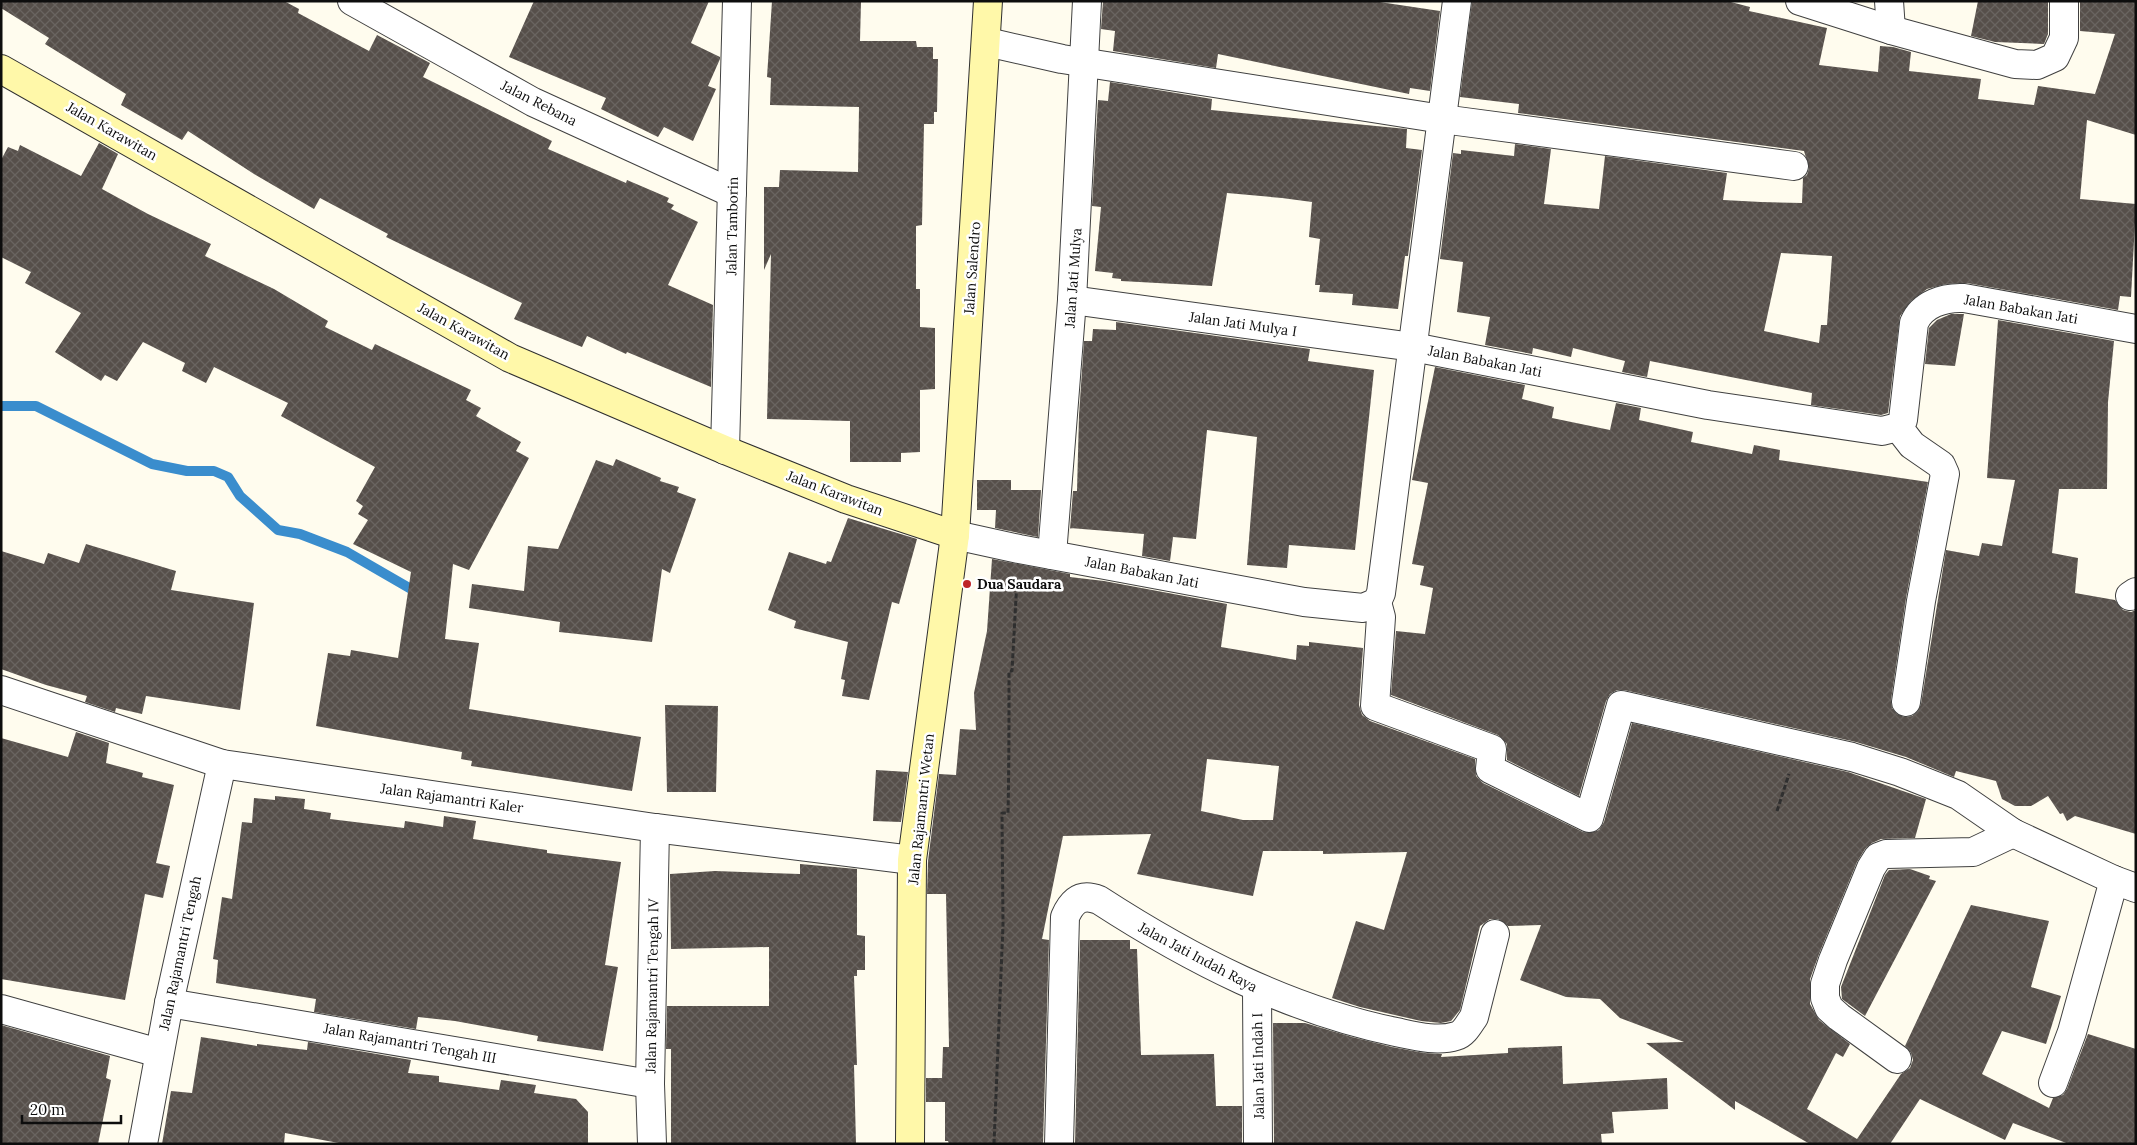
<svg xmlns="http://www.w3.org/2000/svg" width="2137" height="1145" viewBox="0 0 2137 1145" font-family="Lora,serif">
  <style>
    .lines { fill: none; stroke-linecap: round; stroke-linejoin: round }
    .stream { stroke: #3a8dcd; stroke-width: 10 }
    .building { fill: url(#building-cross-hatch); fill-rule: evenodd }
    .street-casing { stroke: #404040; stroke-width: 30 }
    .secondary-casing { stroke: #2f2f2f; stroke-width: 30 }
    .path { stroke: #2f2f2f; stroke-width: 3; stroke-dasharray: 5 2.5; stroke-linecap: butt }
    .street { stroke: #fff; stroke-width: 28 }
    .secondary { stroke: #fff8a9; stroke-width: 28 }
    .poi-dot { fill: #be2527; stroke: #fff; stroke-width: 2 }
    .labels { text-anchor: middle; stroke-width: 5; stroke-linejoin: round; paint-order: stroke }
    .street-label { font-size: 14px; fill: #0d0d0d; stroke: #fff }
    .poi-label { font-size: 14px; font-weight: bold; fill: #0d0d0d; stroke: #fff; text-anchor: start }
  </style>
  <defs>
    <pattern id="building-cross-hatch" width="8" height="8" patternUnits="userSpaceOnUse" patternTransform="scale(1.25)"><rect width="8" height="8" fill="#564f4a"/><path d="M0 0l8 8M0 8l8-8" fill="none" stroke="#696460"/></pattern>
  </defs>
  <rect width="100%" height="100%" fill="#fffcee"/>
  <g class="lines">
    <polyline class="stream" points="1,406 36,406 152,464 187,471 214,471 228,477 240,496 278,530 300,534 347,552 411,589"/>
  </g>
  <g class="building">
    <polygon points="1,1 284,1 299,9 298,13 369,51 377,35 430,63 423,77 552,141 548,149 626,183 627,180 669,198 667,202 674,205 671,209 698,222 668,285 713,305 711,387 627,352 626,354 587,336 582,347 514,319 522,303 386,237 388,234 320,198 314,209 254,174 188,131 182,140 121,105 126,94 45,44 49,38 1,8"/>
    <polygon points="534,1 709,1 691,43 720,57 720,59 708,86 716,89 693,141 664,127 658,137 601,109 606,98 509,57"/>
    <polygon points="772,1 861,1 860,41 916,41 917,47 933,47 933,59 938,59 937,112 934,112 934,124 924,124 922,225 916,226 916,289 920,289 920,327 935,328 935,389 920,390 920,452 901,453 901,462 850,462 850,421 767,419 771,254 764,270 764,187 779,187 780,170 858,172 859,107 770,105 771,78 767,77"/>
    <polygon points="1103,1 1373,1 1440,11 1430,91 1410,88 1409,94 1218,54 1216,68 1113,51 1115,31 1101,29"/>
    <path d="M1472 1H1727L1750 7 1749 11 1827 28 1819 65 1878 72 1880 46 1893 47 1911 52 1909 71 1981 79 1978 99 2034 105 2038 86 2095 94 2115 34 2080 31V1H2136V135L2087 120 2080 199 2136 204 2131 297 2120 296 2118 310 1967 283 1946 284 1927 289 1911 301 1900 316 1888 413 1881 415 1811 405 1812 393 1650 361 1647 377 1622 372 1625 361 1573 348 1571 357 1533 348 1532 354 1485 345 1490 317 1457 312 1463 262 1440 259 1453 153 1461 154V150L1514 156 1515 144 1551 149 1544 204 1599 209 1605 156 1727 173 1723 200 1761 202 1802 203 1803 178 1807 175 1809 168 1804 151 1518 113 1519 104 1460 97ZM1781 253 1832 256 1827 325H1821L1819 343 1764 331Z"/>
    <polygon points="1978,1 2048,1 2048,34 2044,44 1995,42 1971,36"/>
    <polygon points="1110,82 1212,99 1211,110 1407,129 1406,148 1422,150 1408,256 1405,256 1398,309 1352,305 1353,294 1319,292 1320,285 1315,285 1320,239 1309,237 1312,202 1282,198 1227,193 1212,286 1121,281 1121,279 1112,278 1113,273 1095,271 1101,207 1092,206 1098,100 1108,101"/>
    <polygon points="99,143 118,154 102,189 148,214 211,244 205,256 274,289 328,321 325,327 372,350 375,344 471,390 466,400 481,408 476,416 521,442 516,451 529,458 469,570 453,564 445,639 479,643 469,709 641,737 632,791 471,766 472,761 461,759 462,752 316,726 328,653 350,656 351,650 398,658 411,572 353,544 368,520 358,514 363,506 356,501 375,467 281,416 288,403 214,367 206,383 182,371 185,363 143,342 117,381 105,375 101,381 55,352 81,313 25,283 31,272 1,257 1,160 8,147 18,151 20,145 81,176"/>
    <polygon points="1951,314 1964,314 1955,366 1925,364 1929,328 1937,320"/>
    <polygon points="1998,320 2114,341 2108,402 2107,489 2059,489 2052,553 2078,558 2075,593 2115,600 2123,610 2131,612 2136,610 2136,834 2075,816 2067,821 2063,813 2060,814 2048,796 2031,806 2015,806 2002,799 1996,781 1956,771 1954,777 1906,757 1856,742 1624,690 1617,690 1610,694 1606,701 1579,796 1507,760 1507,744 1498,735 1391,695 1396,631 1425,634 1433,588 1420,585 1424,566 1412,564 1428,483 1412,480 1435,367 1525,385 1522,399 1554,407 1552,418 1610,430 1616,403 1641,408 1639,420 1693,432 1691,442 1752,454 1754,445 1780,450 1779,460 1928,482 1906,598 1891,700 1892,708 1897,714 1904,717 1912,716 1918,711 1921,704 1946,550 1979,556 1982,543 2002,546 2015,480 1987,478"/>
    <polygon points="1116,322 1310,349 1308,361 1374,370 1355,550 1289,545 1287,568 1247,565 1257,437 1207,430 1196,539 1173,537 1170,561 1142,556 1144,534 1070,528 1069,542 1073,491 1077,491 1079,415 1084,341 1092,341 1093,329 1116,330"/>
    <polygon points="616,459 661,478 660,481 679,487 677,492 696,499 670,573 662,569 652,642 559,632 560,622 469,608 472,584 524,591 528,546 558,549 596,460 613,466"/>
    <polygon points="977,480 1011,480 1011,490 1041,490 1038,537 995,528 996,510 977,510"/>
    <polygon points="848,518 917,539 899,604 892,602 869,700 842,696 845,680 841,679 848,642 794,628 796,621 768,610 789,552 826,564 827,561 831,562"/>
    <polygon points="86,544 176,571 171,590 254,603 240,710 146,696 142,714 116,708 115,712 85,702 87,696 46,685 1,669 1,551 44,564 48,553 79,563"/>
    <path d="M992 559 1070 574V577L1104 581 1227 604 1221 647 1296 660 1297 645 1309 646V642L1363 648 1359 705 1362 715 1370 721 1475 759 1476 776 1483 783 1583 832 1590 833 1599 830 1604 822 1632 723 1848 772 1926 799 1915 838 1881 839 1872 843 1865 849 1857 862 1819 954 1810 979V1004L1819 1020 1850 1044 1843 1057 1836 1053 1807 1109 1857 1139 1901 1074 1910 1068 1913 1060 1911 1053 1905 1046 1971 905 2049 921 2031 987 2061 996 2046 1044 2002 1031 1982 1074 2049 1108 2053 1098 2063 1095 2067 1089 2088 1034 2136 1049V1144H2069L2013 1123 2005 1140 1920 1099 1890 1144H1810L1735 1101V1110L1646 1043 1684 1042 1620 1018 1600 999 1566 997 1520 980 1541 925 1508 926 1498 919H1490L1480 926 1460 1010 1451 1021 1441 1023 1421 1021 1360 1007 1332 998 1356 921 1384 930 1407 852 1323 854V851H1263L1253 896 1137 874 1151 834 1063 836 1042 939 1049 940 1043 1144H949L948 1141H945V1102H926V1078H942L943 1047H949L946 894H927L928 861 939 774 956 775 960 729 976 730 974 693 987 631ZM1207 759 1279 766 1273 820H1243L1201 811Z"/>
    <polygon points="665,705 718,706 716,792 667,792"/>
    <polygon points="76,732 109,743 106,763 143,773 142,777 174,785 156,863 170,866 163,898 145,894 125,1000 1,979 1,738 68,757"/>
    <polygon points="876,770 908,772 901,822 873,821"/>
    <polygon points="275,796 305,799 304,809 331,813 330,819 404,828 405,821 443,827 444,816 476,821 473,839 547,850 547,853 621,862 605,965 618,967 603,1051 537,1041 538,1036 455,1021 418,1017 416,1029 314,1012 316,999 216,983 218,960 213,959 222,897 232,899 242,822 252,823 254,798 275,800"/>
    <polygon points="800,864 857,869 857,935 865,936 865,970 857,970 857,976 854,976 857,1065 854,1065 856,1144 671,1144 671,1049 666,1049 667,1006 769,1006 769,947 671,949 670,874 715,871 800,874"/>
    <polygon points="1910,869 1930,876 1929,879 1936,881 1865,1016 1842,999 1841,987 1885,875 1889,870"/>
    <polygon points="1080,940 1130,940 1130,949 1137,949 1141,1055 1214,1054 1216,1106 1242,1106 1242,1144 1075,1144"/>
    <polygon points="1273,1023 1305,1023 1352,1037 1392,1047 1424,1053 1442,1054 1441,1057 1508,1053 1508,1048 1562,1046 1563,1084 1667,1078 1668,1109 1612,1112 1614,1133 1601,1134 1602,1144 1274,1144"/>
    <polygon points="1,1025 110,1056 106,1078 111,1080 98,1144 1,1144"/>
    <polygon points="201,1037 257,1046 257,1044 307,1050 308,1042 411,1060 408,1073 439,1076 439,1082 499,1090 501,1080 536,1085 534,1093 576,1099 588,1112 588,1144 344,1144 285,1133 284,1144 162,1144 171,1091 192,1093"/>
  </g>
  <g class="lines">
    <g class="street-casing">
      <g id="street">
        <polyline points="352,1 533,102 732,193"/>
        <polyline points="1800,1 1891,30 2015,64 2037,65 2055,57 2064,38 2064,1"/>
        <polyline points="1889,1 1891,30"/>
        <polyline points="987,42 1062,59 1442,119 1794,166"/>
        <path d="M1072 300 1413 347 1708 405 1882 431 1898 427 1903 420 1914 323C1922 304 1944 297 1964 298L2136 329"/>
        <polyline points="1898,427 1912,445 1941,465 1945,474 1921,601 1906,702"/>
        <polyline points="725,450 737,1"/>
        <polyline points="955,535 1019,549 1304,602 1363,608 1377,602 1381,593 1457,1"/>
        <polyline points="1052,555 1072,300 1087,1"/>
        <polyline points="2130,596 2136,592"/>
        <polyline points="1377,602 1381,617 1375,706 1492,749 1490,769 1589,818 1621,705 1852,757 1900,772 1958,795 2013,833 2114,880 2136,888"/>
        <polyline points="1,690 222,764 655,828 912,860"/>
        <polyline points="1257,989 1258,1144"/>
        <polyline points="169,1003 650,1084"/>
        <polyline points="1,1009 159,1053"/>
        <polyline points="1897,1059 1839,1017 1829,1008 1825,998 1825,984 1833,960 1871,868 1878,857 1886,854 1973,852 2013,833"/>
        <polyline points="2053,1083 2072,1032 2114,880"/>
        <polyline points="143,1144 169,1003 222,764"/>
        <polyline points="652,1144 650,1084 655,828"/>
        <path d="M1059 1144 1065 917C1072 901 1081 893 1099 900 1190 959 1289 1010 1396 1032 1415 1036 1437 1042 1456 1036 1464 1034 1469 1024 1474 1017L1495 934"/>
      </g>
    </g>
    <g class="secondary-casing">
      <g id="secondary">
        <polyline points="1,69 510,358 725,450 846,499 955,535"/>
        <polyline points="910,1144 912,860 955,535 988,1"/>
      </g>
    </g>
    <g class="path">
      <polyline points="1777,811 1789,774"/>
      <path d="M994 1144 1003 925 1002 813H1008C1009 766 1009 719 1009 671H1012L1017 580"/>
    </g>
    <use href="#street" class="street"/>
    <use href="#secondary" class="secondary"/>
  </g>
  <circle class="poi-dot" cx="967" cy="584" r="5"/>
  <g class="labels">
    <g class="street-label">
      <text transform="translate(539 103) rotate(27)" y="5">Jalan Rebana</text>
      <text transform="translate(112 131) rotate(30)" y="5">Jalan Karawitan</text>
      <text transform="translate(732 226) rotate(-89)" y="5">Jalan Tamborin</text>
      <text transform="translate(972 268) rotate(-86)" y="5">Jalan Salendro</text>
      <text transform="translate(1073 278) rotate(-86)" y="5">Jalan Jati Mulya</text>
      <text transform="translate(2021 309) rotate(10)" y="5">Jalan Babakan Jati</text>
      <text transform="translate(1243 324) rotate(8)" y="5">Jalan Jati Mulya I</text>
      <text transform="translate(464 331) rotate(29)" y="5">Jalan Karawitan</text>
      <text transform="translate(1485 361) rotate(11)" y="5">Jalan Babakan Jati</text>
      <text transform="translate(835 493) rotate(21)" y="5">Jalan Karawitan</text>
      <text transform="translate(1142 572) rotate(11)" y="5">Jalan Babakan Jati</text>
      <text transform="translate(452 798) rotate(8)" y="5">Jalan Rajamantri Kaler</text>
      <text transform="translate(921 809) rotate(-84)" y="5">Jalan Rajamantri Wetan</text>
      <text transform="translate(180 953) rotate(-78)" y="5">Jalan Rajamantri Tengah</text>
      <text transform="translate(1198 957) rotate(28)" y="5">Jalan Jati Indah Raya</text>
      <text transform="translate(652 986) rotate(-89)" y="5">Jalan Rajamantri Tengah IV</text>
      <text transform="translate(410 1043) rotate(10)" y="5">Jalan Rajamantri Tengah III</text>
      <text transform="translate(1258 1066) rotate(-91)" y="5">Jalan Jati Indah I</text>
    </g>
    <g class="poi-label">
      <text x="977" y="589">Dua Saudara</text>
    </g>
  </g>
  <rect width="2137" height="1145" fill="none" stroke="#0d0d0d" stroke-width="5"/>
  <path d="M22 1115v8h99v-8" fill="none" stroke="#0d0d0d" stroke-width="2.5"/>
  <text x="30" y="1115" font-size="15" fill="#0d0d0d" stroke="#ffffff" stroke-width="4" paint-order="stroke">20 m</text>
</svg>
